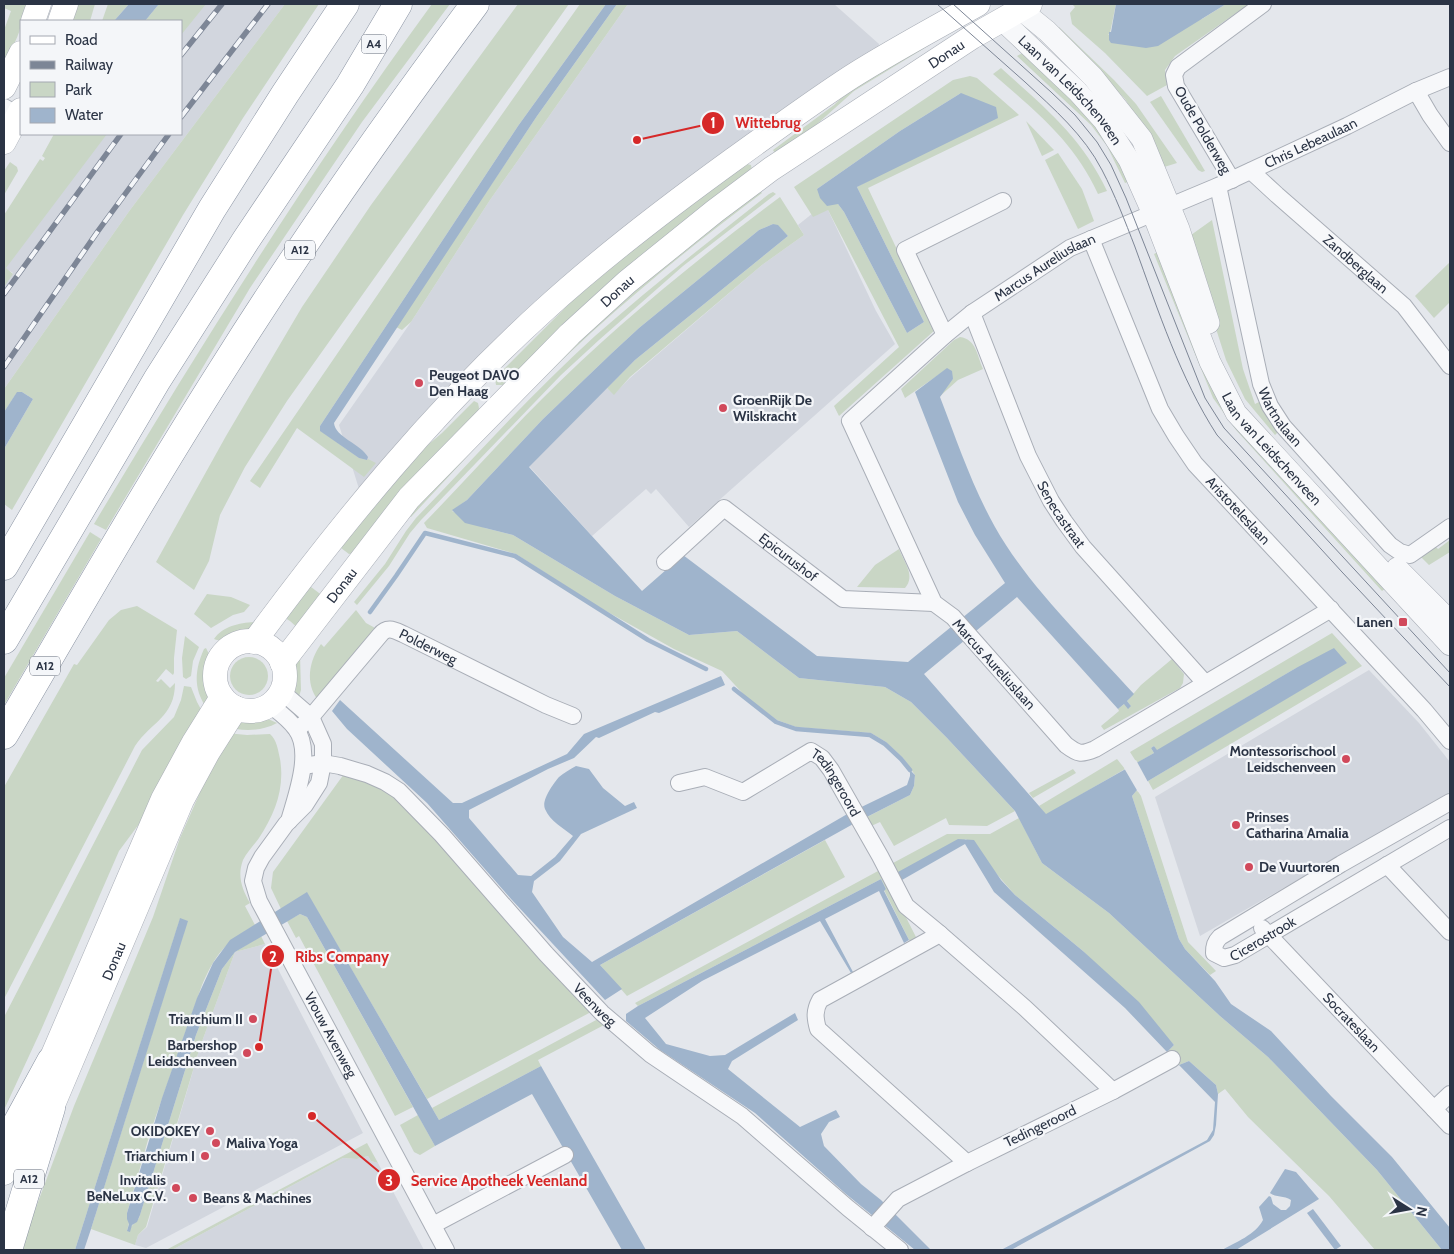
<svg xmlns="http://www.w3.org/2000/svg" width="1454" height="1254" viewBox="0 0 1454 1254" font-family="Cabin,sans-serif">
  <style>
    .built { fill: #d2d6de }
    .green { fill: #c9d6c5; fill-rule: evenodd }
    .water { fill: #9fb4cc }
    .pier { fill: #e4e7ec }
    .lines { fill: none; stroke-linecap: round; stroke-linejoin: round }
    .stream { stroke: #9fb4cc; stroke-width: 4.5 }
    .minor-casing { stroke: #a9aeb7; stroke-width: 18 }
    .tertiary-casing { stroke: #a9aeb7; stroke-width: 22 }
    .secondary-casing { stroke: #a9aeb7; stroke-width: 25 }
    .motorway-casing { stroke: #8b94a3; stroke-width: 29 }
    .minor { stroke: #f7f8fa; stroke-width: 16 }
    .tertiary { stroke: #f7f8fa; stroke-width: 21 }
    .secondary { stroke: #fff; stroke-width: 24 }
    .motorway { stroke: #fff; stroke-width: 28 }
    .tram { stroke: #7d8696; stroke-width: 1 }
    .rail-casing { stroke: #7d8696; stroke-width: 5.5 }
    .rail { stroke: #f4f6f9; stroke-width: 4; stroke-dasharray: 11; stroke-linecap: butt }
    .poi-dot { fill: #d1495b; stroke: #f4f6f9; stroke-width: 2 }
    .labels { text-anchor: middle; stroke-width: 4.5; stroke-linejoin: round; paint-order: stroke }
    .shield { fill: #f4f6f9; stroke: #676e7b; stroke-width: 1 }
    .shield-label { font-size: 12px; font-weight: bold; fill: #2b3445 }
    .street-label { font-size: 14px; fill: #2b3445; stroke: #f4f6f9 }
    .poi-label { font-size: 14px; font-weight: bold; fill: #2b3445; stroke: #f4f6f9; text-anchor: end }
    .leader { fill: none; stroke: #d62828; stroke-width: 2 }
    .callout-dot { fill: #d62828; stroke: #f4f6f9; stroke-width: 2 }
    .mark-label { font-size: 15px; text-anchor: middle; font-weight: bold; fill: #fff }
    .callout-label { font-size: 15px; text-anchor: middle; font-weight: bold; fill: #d62828; stroke: #f4f6f9; stroke-width: 4.5; stroke-linejoin: round; paint-order: stroke }
  </style>
  <rect width="100%" height="100%" fill="#e4e7ec"/>
  <g class="built">
    <polygon points="205,4 285,4 130,210 4,389 4,285 13,273 5,268 105,134 181,134 181,33"/>
    <polygon points="628,4 834,4 879,44 877,55 705,173 360,492 339,425 411,322 490,200"/>
    <polygon points="828,210 876,311 895,344 689,527 656,489 651,494 646,489 592,536 529,466 607,388 614,394 630,378 762,265 804,235 798,225 813,213"/>
    <polygon points="1369,670 1419,723 1450,762 1450,792 1200,936 1155,797"/>
    <polygon points="265,944 363,1133 146,1248 135,1245 138,1235 147,1227 200,1047 235,952"/>
    <polygon points="368,1156 371,1161 378,1163 424,1250 172,1250 343,1158 357,1159"/>
  </g>
  <g class="green">
    <path d="M4 4H30L23 21H21C21 35 10 50 4 63V30L11 11 4 8Z"/>
    <polygon points="78,4 95,4 90,21 68,21"/>
    <polygon points="108,4 129,4 114,21 102,21"/>
    <polygon points="159,4 206,4 181,35 181,21 145,21"/>
    <polygon points="285,4 319,4 243,118 183,215 12,510 4,504 4,449 33,399 22,392 16,394 4,412 4,389 130,210"/>
    <path d="M432 4H450L362 122 250 288 106 530 94 524C200 346 310 171 432 4Z"/>
    <polygon points="518,4 569,4 287,401 245,467 220,515 209,561 194,590 156,562 226,436 302,307 371,205"/>
    <polygon points="580,4 606,4 518,126 320,426 321,431 359,458 367,460 368,459 376,463 364,477 297,428 260,488 250,481 476,151"/>
    <polygon points="617,4 628,4 490,200 411,322 402,330 396,327 537,116"/>
    <polygon points="1072,4 1116,4 1110,33 1108,35 1202,19 1226,4 1249,4 1175,56 1165,70 1167,85 1147,96 1105,53 1072,24 1070,13 1075,7"/>
    <polygon points="1059,27 1114,80 1136,104 1177,163 1161,168 1139,121 1125,99 1058,29"/>
    <polygon points="924,43 928,46 854,91 816,125 776,155 773,150 834,105 856,83"/>
    <polygon points="1026,51 1079,100 1134,180 1125,183 1107,146 1091,125 1017,56"/>
    <path d="M1001 68C1045 108 1081 136 1107 191L1098 194C1074 141 1035 111 993 74Z"/>
    <path d="M970 76 977 78 1019 115 868 188 935 330 839 416 834 406 899 347 828 210 813 217 794 187 953 80ZM961 93 868 181 857 187 924 322 907 333 844 212 838 204 817 189 900 131Z"/>
    <polygon points="1161,96 1205,171 1202,172 1198,170 1150,102"/>
    <polygon points="1026,121 1054,150 1042,156"/>
    <polygon points="54,134 107,134 6,268 13,274 4,287 4,215 40,159 43,161 45,158 42,156"/>
    <polygon points="1058,153 1082,189 1094,221 1078,229 1045,160"/>
    <polygon points="10,162 17,167 18,171 4,195 4,171"/>
    <polygon points="747,164 751,165 752,170 504,385 496,385 495,378 571,302 672,217"/>
    <path d="M760 191 762 193C703 237 646 283 592 332 528 390 470 454 411 517L407 513 627 293Z"/>
    <path d="M773 192 776 194 683 266 599 340 561 375 421 520 410 533 389 566 357 605 354 602 385 564 406 531 416 518C475 457 532 393 595 336 651 287 710 240 769 194Z"/>
    <path d="M780 197 804 235 762 265 630 377 614 395 607 388 635 360 788 236 780 228 773 224 759 230 639 328 613 352 543 419 467 500 452 511 485 528 513 535 615 596 689 635 737 631 799 678 885 687 911 702 947 738 1015 811 987 826 949 825 946 818 894 846 880 822 869 827 865 818 910 795 914 786 915 775 903 758 886 742 871 733 796 727 777 720 747 698 722 671 674 649 597 606 516 554 427 528 424 523C464 482 502 439 542 399 616 325 696 260 780 197Z"/>
    <polygon points="1212,220 1243,369 1255,404 1261,401 1278,432 1275,435 1245,399 1226,360 1188,241 1191,235"/>
    <polygon points="1162,250 1221,398 1389,586 1382,591 1236,430 1213,398 1154,254"/>
    <polygon points="1450,262 1450,302 1434,318 1415,296"/>
    <path d="M960 337C976 339 977 355 983 369L958 380 939 397 953 379 947 369 905 398 901 389 954 340Z"/>
    <polygon points="474,401 478,403 479,408 477,415 354,553 349,554 337,545 389,478 442,433"/>
    <polygon points="90,532 101,539 4,705 4,678"/>
    <polygon points="1450,540 1450,552 1429,565 1420,556 1434,545 1438,549"/>
    <path d="M899 549C904 562 916 576 905 588L857 587 875 565Z"/>
    <polygon points="307,584 323,596 300,630 290,621 280,615"/>
    <polygon points="207,594 231,597 250,605 244,612 233,615 211,628 194,614"/>
    <path d="M137 606 177 630 174 658V673L173 675 166 669 156 681 158 682 161 679 170 688 175 683C175 717 151 722 135 746L4 999V787L74 664 77 665 109 620 121 610Z"/>
    <path d="M356 610 366 623 377 629 318 700C305 683 309 661 321 644L324 647Z"/>
    <path d="M254 622 249 634C238 637 225 644 214 639 223 626 239 623 254 622Z"/>
    <polygon points="1332,633 1362,666 1153,790 1148,781 1347,662 1296,668 1157,751 1154,746 1151,748 1154,753 1137,763 1130,752"/>
    <polygon points="185,636 199,647 193,661 191,676 186,679 183,677 182,658"/>
    <path d="M206 648 211 658 209 675V691L206 707C193 688 195 669 204 649Z"/>
    <path d="M300 655 301 690 298 700C287 682 288 672 300 655Z"/>
    <circle cx="249" cy="676" r="19"/>
    <polygon points="1172,659 1184,674 1183,683 1180,688 1104,730 1101,726 1119,711 1118,709 1124,704 1131,706 1127,701 1141,685"/>
    <polygon points="184,686 191,687 197,702 204,715 156,801 119,851 41,1030 4,1110 4,1017 142,750 174,717 181,700"/>
    <path d="M246 717 266 718 277 723C264 730 250 731 236 729L242 718Z"/>
    <path d="M226 733 247 735 270 734C277 740 278 750 280 759 285 788 275 814 259 838 254 845 247 852 243 860 237 876 242 889 250 903L245 906 255 925C225 943 216 953 202 985L150 1133 127 1213 129 1223 127 1231 139 1218 196 1035 222 969 235 952 261 936 265 944 235 952 200 1047 146 1227 138 1235 135 1245 91 1229 187 922 180 919 75 1250H20L74 1106 153 917 180 838Z"/>
    <polygon points="1117,759 1125,769 1046,815 1039,806"/>
    <polygon points="1073,769 1076,773 1033,798 1029,793"/>
    <polygon points="344,774 387,789 399,799 494,901 591,1012 427,1099 307,893 281,909 271,888 273,872"/>
    <polygon points="1137,790 1141,796 1188,942 1216,971 1210,975 1185,949 1179,939 1132,796"/>
    <polygon points="1019,818 1042,863 1109,913 1220,1016 1268,1057 1377,1170 1442,1250 1375,1250 1329,1196 1248,1117 1225,1089 1218,1094 1216,1085 1189,1061 1179,1065 1167,1052 1174,1045 1083,951 1015,895 966,839 898,873 902,880 899,883 893,863 947,834 990,834"/>
    <polygon points="825,840 845,877 627,996 600,965"/>
    <polygon points="878,871 883,872 918,941 911,944 884,890 886,889 881,879 638,1006 635,1003"/>
    <polygon points="300,914 307,917 413,1107 395,1116 299,936 296,938 287,921"/>
    <polygon points="598,1019 604,1025 538,1060 541,1066 439,1120 432,1108"/>
    <polygon points="418,1115 435,1146 420,1155 414,1152 400,1125"/>
    <polygon points="367,1143 378,1163 371,1161 368,1156 357,1159 343,1158 172,1250 166,1250"/>
  </g>
  <g class="water">
    <polygon points="129,4 159,4 145,21 114,21"/>
    <path d="M606 4H617L537 116 334 423C335 437 361 444 368 457L367 460 359 458 320 431V426L518 126Z"/>
    <polygon points="1116,4 1226,4 1158,46 1146,48 1111,43 1109,40 1109,32 1111,32"/>
    <polygon points="961,93 996,107 998,118 857,187 924,322 907,333 844,212 838,204 827,206 820,198 817,189 900,131"/>
    <path d="M773 224 778 225 788 236 635 360 529 467 642 591 683 555 817 656 908 662 1005 583 975 535 958 502 915 392 947 368 952 371 953 379 940 397C957 441 972 486 995 527 1028 586 1088 643 1134 694L1127 701 1131 706 1128 709 1124 704 1118 709 1017 597 924 674 1046 814 1154 753 1151 748 1154 746 1157 750 1296 668 1334 648 1347 663 1148 781 1137 790 1132 796 1179 939 1185 949 1215 981 1231 1004 1271 1031 1331 1096 1392 1157 1450 1228V1250H1442L1377 1170 1268 1057 1220 1016 1109 913 1042 863 1015 811 947 738 911 702 885 687 799 678 737 631 689 635 615 596 513 535 465 523 452 510 467 500 543 419 613 352 639 328 759 230Z"/>
    <polygon points="17,392 22,392 33,399 4,449 4,412"/>
    <path d="M721 676 725 685 659 713 655 712 599 738 596 737 574 758 548 769 469 810V818L518 875 531 876 555 857 573 836C563 828 550 821 545 809 541 800 554 783 559 777 564 773 570 769 576 766L589 769 603 788 625 806 634 802 637 808 581 834 560 861 534 881 532 892 563 937 592 962 849 813 907 785 910 776V770L915 775 914 786 910 795 855 823 600 965 622 989 605 1000 512 900 427 803 347 729 332 711 340 700 453 803H462L567 754 584 734Z"/>
    <polygon points="958,839 974,840 1001,880 1015,895 1083,951 1139,1002 1174,1045 1167,1052 1125,1008 994,892 965,844 902,880 898,872"/>
    <polygon points="881,879 886,889 884,891 909,940 904,943 879,891 825,919 853,972 851,973 820,921 702,981 645,1018 666,1044 710,1056 725,1055 795,1013 798,1020 732,1061 728,1069 800,1127 836,1110 840,1117 829,1122 821,1134 824,1146 861,1184 881,1200 931,1250 915,1250 846,1194 755,1113 660,1050 626,1021 626,1014 638,1006"/>
    <polygon points="307,892 439,1120 541,1066 646,1250 622,1250 532,1094 435,1146 307,917 300,914 235,952 222,969 196,1035 140,1215 137,1222 132,1225 130,1232 127,1231 129,1224 127,1219 127,1213 162,1098 197,998 213,963 230,940"/>
    <polygon points="180,918 188,921 91,1229 84,1250 75,1250"/>
    <polygon points="1189,1061 1216,1085 1218,1094 1216,1125 1214,1135 1210,1141 1011,1250 1001,1250 1207,1140 1213,1130 1215,1102 1179,1065"/>
    <path d="M1285 1169 1296 1172 1319 1199 1236 1250H1222C1236 1242 1255 1235 1263 1220L1259 1207 1269 1196 1271 1197 1273 1204 1281 1210H1286L1290 1206 1291 1200C1284 1195 1276 1198 1270 1193Z"/>
    <polygon points="1313,1209 1341,1246 1335,1250 1307,1213"/>
  </g>
  <polygon class="pier" points="1136,760 1149,784 1138,792 1124,768"/>
  <g class="lines">
    <g class="stream">
      <polyline points="370,612 396,576 425,533 515,556 648,640 706,669"/>
      <polyline points="734,689 776,722 796,729 870,735 885,744 901,759 910,770"/>
    </g>
    <g class="minor-casing">
      <g id="minor">
        <polyline points="1416,91 1430,115 1450,143"/>
        <polyline points="4,107 18,115"/>
        <path id="s1" d="M1251 171 1277 195 1404 306 1450 366"/>
        <polyline points="1232,180 1176,86 1174,75 1178,67 1263,4"/>
        <path id="s2" d="M1218 186 1261 384 1270 406 1283 426 1390 545 1400 552 1410 555 1450 527"/>
        <path id="s3" d="M1091 239 1160 409 1176 436 1195 464 1424 710 1450 741"/>
        <path id="s4" d="M972 313 1028 456 1051 501 1064 521 1083 547 1205 683"/>
        <polyline points="945,335 905,250 1003,201"/>
        <path id="s5" d="M665 562 724 508 843 599 934 603"/>
        <path id="s6" d="M1331 609 1095 749C1081 755 1078 754 1066 745L953 617 934 603 850 421 945 335 972 313 1070 248 1218 186 1347 126 1416 91 1450 77"/>
        <path id="s7" d="M281 691 311 717 323 744V763L319 783 305 805 286 824 262 857 256 868 253 881 259 901 446 1250"/>
        <path d="M270 705C279 712 289 719 296 729 313 752 296 796 289 821"/>
        <path id="s8" d="M297 730 311 717 380 635C387 626 394 630 403 634L546 705 573 716"/>
        <path id="s9" d="M303 766 323 763 340 766 367 774 385 782 399 791 442 835 546 954 602 1013 650 1054 742 1116 848 1208 900 1250"/>
        <path id="s10" d="M679 783 705 777 743 792 811 751 822 758 831 770 880 856 906 906 940 934"/>
        <path id="s11" d="M1450 802 1341 864 1220 937C1215 942 1214 946 1214 953L1224 958 1235 955 1450 828"/>
        <polyline points="1387,865 1450,932"/>
        <path id="s12" d="M1262 928 1450 1126"/>
        <path d="M940 934 1025 1008 1113 1091 967 1163 818 1029C815 1018 814 1011 820 1000Z"/>
        <polyline points="1113,1091 1172,1059"/>
        <polyline points="1434,1109 1450,1094"/>
        <polyline points="433,1225 565,1155"/>
        <polyline points="872,1228 898,1199 967,1163"/>
      </g>
    </g>
    <g class="tertiary-casing">
      <g id="tertiary">
        <polyline points="1020,9 1047,31 1093,77 1142,139 1179,229 1209,323"/>
        <path id="s13" d="M1002 20 1077 91 1104 121 1129 160 1153 214 1210 362 1236 413 1450 645"/>
        <polyline points="1397,568 1450,621"/>
      </g>
    </g>
    <g class="secondary-casing">
      <g id="secondary">
        <polyline points="33,21 39,4"/>
        <polyline points="60,21 66,4"/>
        <polyline points="4,87 21,53"/>
        <polyline points="4,142 21,110"/>
        <circle cx="250" cy="676" r="35"/>
        <path d="M254 642C341 524 435 409 543 311 603 256 669 206 734 159 773 131 811 103 851 77 892 51 935 28 978 4"/>
        <path id="s14" d="M282 663 409 498 570 334 627 282 715 211 771 169 972 37 1030 4"/>
        <polyline points="43,1078 163,799 194,742 222,697"/>
        <path id="s15" d="M44 1126 182 800 208 752 236 708"/>
        <polyline points="4,1173 22,1129"/>
      </g>
    </g>
    <g class="motorway-casing">
      <g id="motorway">
        <polyline points="4,566 212,209 285,94 345,4"/>
        <polyline points="4,640 157,380 246,240 350,85 398,4"/>
        <path d="M4 735C76 612 147 488 224 367 302 243 387 122 475 4"/>
        <polyline points="4,1147 51,1061"/>
        <polyline points="8,1250 51,1108"/>
      </g>
    </g>
    <use href="#minor" class="minor"/>
    <use href="#tertiary" class="tertiary"/>
    <use href="#secondary" class="secondary"/>
    <use href="#motorway" class="motorway"/>
    <g class="tram">
      <path d="M937 4C966 30 996 56 1025 82 1054 109 1084 135 1102 170 1115 195 1125 221 1135 247 1158 310 1180 378 1217 435L1342 572 1450 687"/>
      <polyline points="953,4 1051,92 1075,115 1097,142 1111,165 1126,198 1205,398 1224,428 1450,673"/>
    </g>
    <g class="rail-casing">
      <g id="rail">
        <polyline points="181,55 222,4"/>
        <polyline points="181,117 268,4"/>
        <polyline points="4,294 121,134"/>
        <polyline points="4,367 98,231 169,134"/>
      </g>
    </g>
    <use href="#rail" class="rail"/>
  </g>
  <g class="poi-dot">
    <circle cx="419" cy="383" r="5"/>
    <circle cx="723" cy="408" r="5"/>
    <rect x="1398" y="617" width="10" height="10" rx="2.5"/>
    <circle cx="1346" cy="759" r="5"/>
    <circle cx="1236" cy="825" r="5"/>
    <circle cx="1249" cy="867" r="5"/>
    <circle cx="253" cy="1019" r="5"/>
    <circle cx="247" cy="1053" r="5"/>
    <circle cx="210" cy="1131" r="5"/>
    <circle cx="216" cy="1143" r="5"/>
    <circle cx="205" cy="1156" r="5"/>
    <circle cx="176" cy="1188" r="5"/>
    <circle cx="193" cy="1198" r="5"/>
  </g>
  <g class="labels">
    <g class="shield">
      <rect x="361.5" y="34.5" width="25" height="19" rx="4"/>
      <rect x="285" y="240.5" width="30" height="19" rx="4"/>
      <rect x="30" y="656.5" width="30" height="19" rx="4"/>
      <rect x="14" y="1169.5" width="30" height="19" rx="4"/>
    </g>
    <g class="shield-label">
      <text x="374" y="48">A4</text>
      <text x="300" y="254">A12</text>
      <text x="45" y="670">A12</text>
      <text x="29" y="1183">A12</text>
    </g>
    <g class="street-label">
      <text dy="5" stroke="none"><textPath href="#s14" startOffset="908">Donau</textPath></text>
      <text dy="5" stroke="none"><textPath href="#s13" startOffset="98">Laan van Leidschenveen</textPath></text>
      <text transform="translate(1203 130) rotate(60)" y="5">Oude Polderweg</text>
      <text dy="5" stroke="none"><textPath href="#s6" startOffset="1244">Chris Lebeaulaan</textPath></text>
      <text dy="5" stroke="none"><textPath href="#s1" startOffset="140">Zandberglaan</textPath></text>
      <text dy="5" stroke="none"><textPath href="#s6" startOffset="950">Marcus Aureliuslaan</textPath></text>
      <text dy="5" stroke="none"><textPath href="#s14" startOffset="502">Donau</textPath></text>
      <text dy="5" stroke="none"><textPath href="#s2" startOffset="241">Wartnalaan</textPath></text>
      <text dy="5" stroke="none"><textPath href="#s13" startOffset="515">Laan van Leidschenveen</textPath></text>
      <text dy="5" stroke="none"><textPath href="#s3" startOffset="312">Aristoteleslaan</textPath></text>
      <text dy="5" stroke="none"><textPath href="#s4" startOffset="221">Senecastraat</textPath></text>
      <text dy="5" stroke="none"><textPath href="#s5" startOffset="161">Epicurushof</textPath></text>
      <text dy="5" stroke="none"><textPath href="#s14" startOffset="98">Donau</textPath></text>
      <text dy="5" stroke="none"><textPath href="#s8" startOffset="180">Polderweg</textPath></text>
      <text transform="translate(994 664) rotate(48)" y="5">Marcus Aureliuslaan</text>
      <text dy="5" stroke="none"><textPath href="#s10" startOffset="188">Tedingeroord</textPath></text>
      <text dy="5" stroke="none"><textPath href="#s11" startOffset="339">Cicerostrook</textPath></text>
      <text dy="5" stroke="none"><textPath href="#s15" startOffset="179">Donau</textPath></text>
      <text dy="5" stroke="none"><textPath href="#s9" startOffset="392">Veenweg</textPath></text>
      <text dy="5" stroke="none"><textPath href="#s12" startOffset="130">Socrateslaan</textPath></text>
      <text dy="5" stroke="none"><textPath href="#s7" startOffset="401">Vrouw Avenweg</textPath></text>
      <text transform="translate(1040 1126) rotate(-26)" y="5">Tedingeroord</text>
    </g>
    <g class="poi-label">
      <text x="429" y="380" text-anchor="start">Peugeot DAVO<tspan x="429" dy="16">Den Haag</tspan></text>
      <text x="733" y="405" text-anchor="start">GroenRijk De<tspan x="733" dy="16">Wilskracht</tspan></text>
      <text x="1393" y="627">Lanen</text>
      <text x="1336" y="756">Montessorischool<tspan x="1336" dy="16">Leidschenveen</tspan></text>
      <text x="1246" y="822" text-anchor="start">Prinses<tspan x="1246" dy="16">Catharina Amalia</tspan></text>
      <text x="1259" y="872" text-anchor="start">De Vuurtoren</text>
      <text x="243" y="1024">Triarchium II</text>
      <text x="237" y="1050">Barbershop<tspan x="237" dy="16">Leidschenveen</tspan></text>
      <text x="200" y="1136">OKIDOKEY</text>
      <text x="226" y="1148" text-anchor="start">Maliva Yoga</text>
      <text x="195" y="1161">Triarchium I</text>
      <text x="166" y="1185">Invitalis<tspan x="166" dy="16">BeNeLux C.V.</tspan></text>
      <text x="203" y="1203" text-anchor="start">Beans &amp; Machines</text>
    </g>
  </g>
  <path class="leader" d="M637 140L713 123M259 1047L273 956M312 1116L389 1180"/>
  <g class="callout-dot">
    <circle cx="637" cy="140" r="5"/>
    <circle cx="259" cy="1047" r="5"/>
    <circle cx="312" cy="1116" r="5"/>
    <circle cx="713" cy="123" r="12"/>
    <circle cx="273" cy="956" r="12"/>
    <circle cx="389" cy="1180" r="12"/>
  </g>
  <g class="mark-label">
    <text x="713" y="128">1</text>
    <text x="273" y="962">2</text>
    <text x="389" y="1186">3</text>
  </g>
  <g class="callout-label">
    <text x="768" y="128">Wittebrug</text>
    <text x="342" y="962">Ribs Company</text>
    <text x="499" y="1186">Service Apotheek Veenland</text>
  </g>
  <rect width="1454" height="1254" fill="none" stroke="#2b3445" stroke-width="10"/>
  <rect x="20" y="20" width="162" height="115" fill="#f4f6f9" stroke="#a4a8b1"/>
  <rect x="30" y="36" width="25" height="8" fill="#ffffff" stroke="#a4a8b1"/>
  <text x="65" y="45" font-size="15" fill="#2b3445">Road</text>
  <rect x="30" y="61" width="25" height="8" fill="#7d8696" stroke="#a4a8b1"/>
  <text x="65" y="70" font-size="15" fill="#2b3445">Railway</text>
  <rect x="30" y="82" width="25" height="15" fill="#c9d6c5" stroke="#a4a8b1"/>
  <text x="65" y="95" font-size="15" fill="#2b3445">Park</text>
  <rect x="30" y="108" width="25" height="15" fill="#9fb4cc" stroke="#a4a8b1"/>
  <text x="65" y="120" font-size="15" fill="#2b3445">Water</text>
  <g transform="translate(1409 1209) rotate(101)" stroke="#f4f6f9" stroke-width="4" paint-order="stroke">
  <path d="M0-4L9 19L0 12L-9 19Z" fill="#2b3445"/>
  <text y="-8" font-size="14" font-weight="bold" text-anchor="middle" fill="#2b3445">N</text>
  </g>
</svg>
